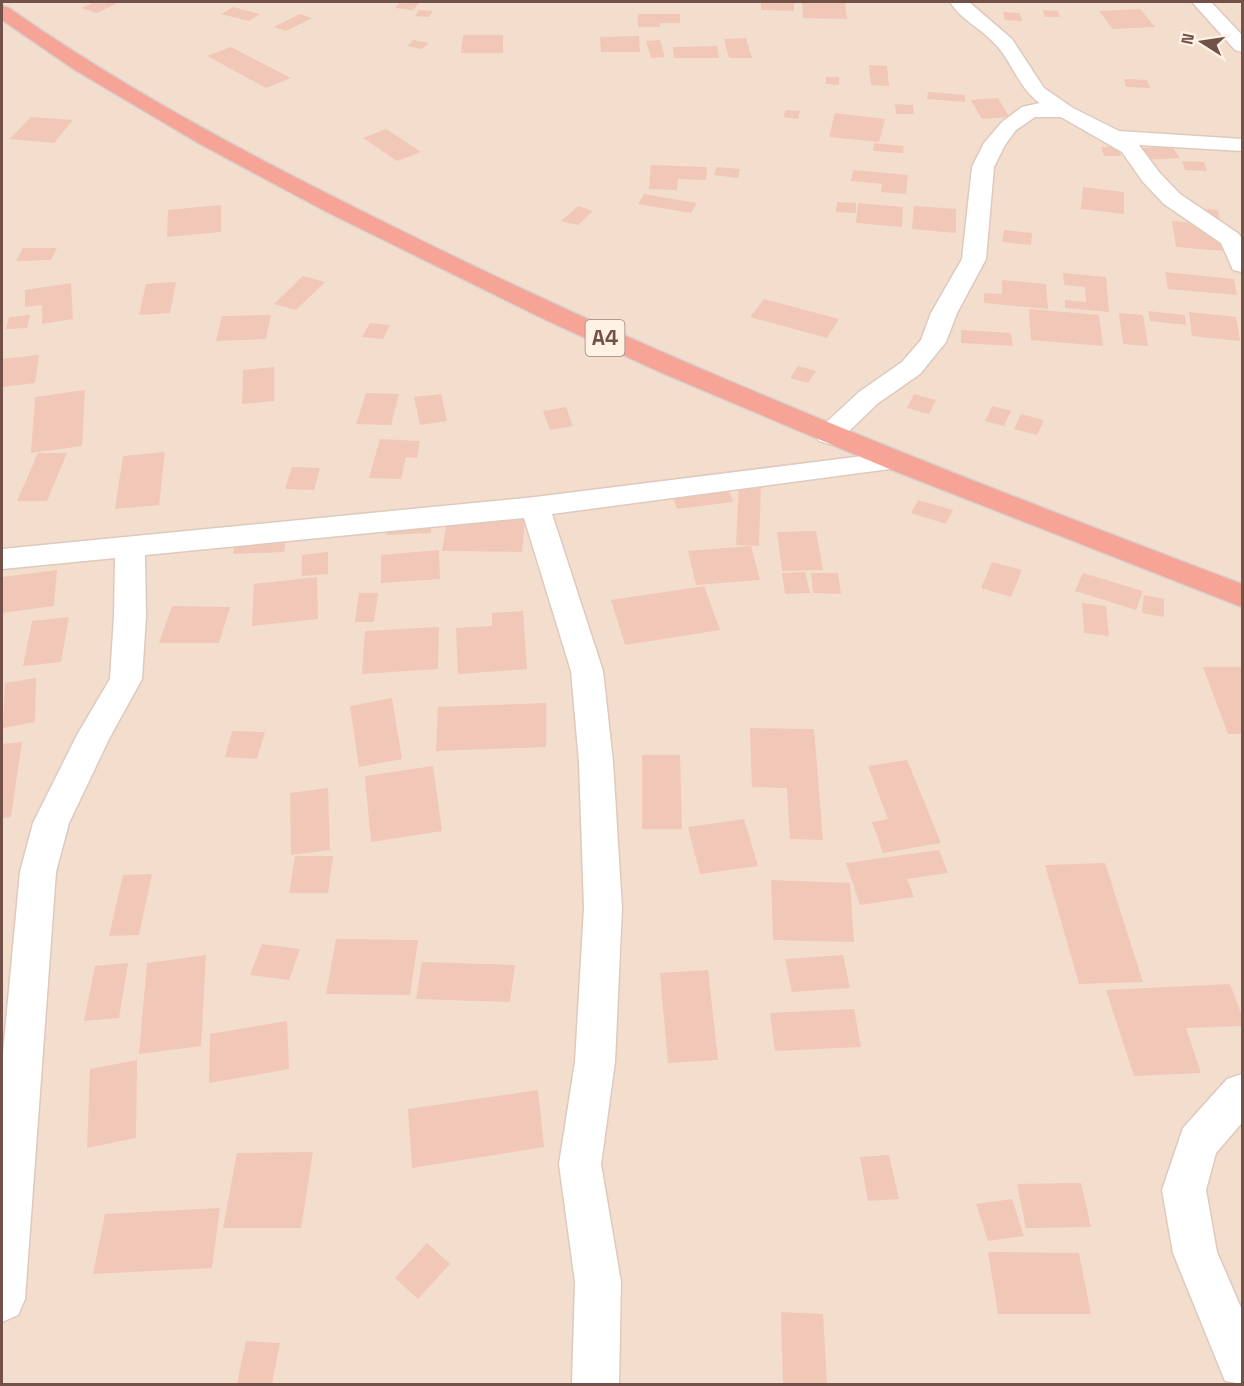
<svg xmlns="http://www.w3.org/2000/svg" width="1244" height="1386" viewBox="0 0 1244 1386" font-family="'Space Grotesk',sans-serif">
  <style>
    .residential { fill: #f3dece }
    .building { fill: #f1c7b7 }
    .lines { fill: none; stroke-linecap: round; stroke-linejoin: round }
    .street-casing { stroke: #dfc9bc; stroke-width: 3 }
    .highway-casing { stroke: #d8cfcc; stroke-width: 3 }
    .street { fill: #fff; fill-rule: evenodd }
    .highway { fill: #f6a496; fill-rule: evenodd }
    .labels { text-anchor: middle; stroke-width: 4.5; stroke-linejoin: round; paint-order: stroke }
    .shield { fill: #fff2e5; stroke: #9c8277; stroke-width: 1.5 }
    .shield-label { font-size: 21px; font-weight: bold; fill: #725248 }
  </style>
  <rect width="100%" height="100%" fill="#fceddf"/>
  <rect class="residential" x="2" y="2" width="1240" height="1382"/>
  <g class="building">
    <polygon points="95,2 109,2 116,4 97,13 81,8"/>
    <polygon points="400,2 420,2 413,10 395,8"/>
    <polygon points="761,2 794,2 794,11 761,10"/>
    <polygon points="802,2 845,2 847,19 803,18"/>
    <polygon points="233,7 260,14 249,21 221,14"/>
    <polygon points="1140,9 1155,27 1113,29 1099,11"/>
    <polygon points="419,10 433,11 429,17 415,16"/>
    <polygon points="1043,10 1058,11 1060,17 1045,17"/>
    <polygon points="1003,12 1020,13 1022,21 1005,20"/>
    <polygon points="300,14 312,18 286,31 274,27"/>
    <polygon points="638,14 680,14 680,23 660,23 660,27 638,27"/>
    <polygon points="463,35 503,35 503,53 461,53"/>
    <polygon points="639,36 640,52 601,52 600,37"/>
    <polygon points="746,38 752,58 729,58 724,39"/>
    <polygon points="414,40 429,43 422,49 407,46"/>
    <polygon points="660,40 665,57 651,58 646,41"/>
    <polygon points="717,46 719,58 674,58 673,47"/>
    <polygon points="231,47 291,78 266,88 207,56"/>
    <polygon points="869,65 887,66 889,86 871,85"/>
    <polygon points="826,77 839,77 839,85 826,84"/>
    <polygon points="1124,79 1147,80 1150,88 1126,87"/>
    <polygon points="928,92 965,95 965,102 927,99"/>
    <polygon points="998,98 1009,117 982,119 971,100"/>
    <polygon points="895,104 913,105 914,114 896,114"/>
    <polygon points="786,110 800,111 798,119 783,117"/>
    <polygon points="835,113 885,119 879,142 829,137"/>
    <polygon points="31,117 73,120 54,143 10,139"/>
    <polygon points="386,129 421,152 397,161 363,138"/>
    <polygon points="874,143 904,146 903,153 873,151"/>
    <polygon points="1101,147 1118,147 1121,156 1104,156"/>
    <polygon points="1172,147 1180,158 1146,160 1139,148"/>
    <polygon points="1182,161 1204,162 1207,171 1185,170"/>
    <polygon points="651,165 707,167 706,180 678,179 677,190 649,189"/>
    <polygon points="717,167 740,169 738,178 714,175"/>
    <polygon points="853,170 908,175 906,194 881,192 882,184 851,181"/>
    <polygon points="1083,187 1124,192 1124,214 1081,209"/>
    <polygon points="644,194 697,203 691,213 638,204"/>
    <polygon points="837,202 856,203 856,213 836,212"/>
    <polygon points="858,203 903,207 902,227 856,223"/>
    <polygon points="221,205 221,232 167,237 168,210"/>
    <polygon points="578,206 593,211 578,225 561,221"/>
    <polygon points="914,206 956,209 956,233 912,229"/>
    <polygon points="1177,206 1218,210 1220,220 1178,216"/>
    <polygon points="1172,221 1220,225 1225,251 1176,247"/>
    <polygon points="1004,230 1032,233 1031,245 1002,242"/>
    <polygon points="23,248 57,248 51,260 16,261"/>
    <polygon points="1165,272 1234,279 1237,295 1168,289"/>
    <polygon points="1063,273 1106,277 1109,312 1065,308 1065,300 1086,302 1085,287 1064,285"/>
    <polygon points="303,276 325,282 296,310 274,304"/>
    <polygon points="1002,280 1046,284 1048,309 984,303 984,293 1002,294"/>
    <polygon points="176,282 170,313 139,315 146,284"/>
    <polygon points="71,283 73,319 42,324 42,305 25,307 25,290"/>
    <polygon points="764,299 839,319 827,338 750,317"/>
    <polygon points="1029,309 1099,315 1103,346 1031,340"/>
    <polygon points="1148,311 1185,315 1186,325 1150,321"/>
    <polygon points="1189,312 1236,317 1240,341 1192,336"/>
    <polygon points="1119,313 1143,315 1148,346 1123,344"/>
    <polygon points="30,315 27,328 6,329 9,317"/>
    <polygon points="271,315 266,339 216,341 222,316"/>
    <polygon points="370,323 390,325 383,339 362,337"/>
    <polygon points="961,330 1011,333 1013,346 961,343"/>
    <polygon points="39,355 35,383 2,387 2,359"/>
    <polygon points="798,366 816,371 808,383 790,378"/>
    <polygon points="274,367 274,401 242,404 243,370"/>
    <polygon points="85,390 82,446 31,453 35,397"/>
    <polygon points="366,393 399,394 391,425 356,424"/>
    <polygon points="441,394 447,421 420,425 414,397"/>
    <polygon points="914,394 936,400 929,414 907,408"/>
    <polygon points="992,406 1011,411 1004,426 985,421"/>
    <polygon points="566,407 573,426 550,430 543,411"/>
    <polygon points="1021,414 1044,420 1037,435 1014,429"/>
    <polygon points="380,439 420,441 417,458 406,457 401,479 369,478"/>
    <polygon points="165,452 159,505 115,509 123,456"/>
    <polygon points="38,453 67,453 47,501 17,501"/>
    <polygon points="292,467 320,468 314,490 285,489"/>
    <polygon points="725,479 733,502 677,509 669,486"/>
    <polygon points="739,482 761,483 759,546 736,545"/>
    <polygon points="918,500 953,510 946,524 911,513"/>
    <polygon points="449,508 526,509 522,552 442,551"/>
    <polygon points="431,509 431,533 387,535 387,512"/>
    <polygon points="816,531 823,570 782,571 777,532"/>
    <polygon points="286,535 284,552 233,554 235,538"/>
    <polygon points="751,546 760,580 696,585 688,551"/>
    <polygon points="439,550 440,579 381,583 381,555"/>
    <polygon points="328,552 328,574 302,576 302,555"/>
    <polygon points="992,562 1022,570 1011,597 981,588"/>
    <polygon points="57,570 54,606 2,613 2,577"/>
    <polygon points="805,572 810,593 785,594 782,573"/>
    <polygon points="811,573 838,573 841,594 813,593"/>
    <polygon points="1083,573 1143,591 1136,610 1075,591"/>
    <polygon points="317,577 318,619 252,626 254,584"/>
    <polygon points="704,586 720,630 625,645 611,600"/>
    <polygon points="359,593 378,593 374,622 355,622"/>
    <polygon points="1144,595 1164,599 1164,617 1142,613"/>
    <polygon points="1082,603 1106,606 1109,636 1084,633"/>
    <polygon points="172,606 230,607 219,643 159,643"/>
    <polygon points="523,611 527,669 458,674 456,628 492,626 492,613"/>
    <polygon points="69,617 61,662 23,666 32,621"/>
    <polygon points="439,627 438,669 362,674 365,631"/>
    <polygon points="1203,667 1242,667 1242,734 1228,734"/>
    <polygon points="36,678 35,722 3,728 5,683"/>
    <polygon points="392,698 402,759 359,767 350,706"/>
    <polygon points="546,703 546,747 436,751 438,707"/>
    <polygon points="750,728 814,729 823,840 790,839 787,788 752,787"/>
    <polygon points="232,731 265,732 257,759 225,757"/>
    <polygon points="22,742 11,817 2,818 2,744"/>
    <polygon points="642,755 680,755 682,829 642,829"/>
    <polygon points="907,760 941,843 883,853 872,822 888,819 868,766"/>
    <polygon points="433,766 442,831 371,842 365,776"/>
    <polygon points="328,788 330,850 291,855 290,793"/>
    <polygon points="744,819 758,866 700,874 688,827"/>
    <polygon points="939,850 948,873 907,879 914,897 860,905 846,863"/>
    <polygon points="295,856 333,856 328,893 289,893"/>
    <polygon points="1105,863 1143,982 1079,984 1045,865"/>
    <polygon points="152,874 139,935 109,936 123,875"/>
    <polygon points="771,880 850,883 854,942 773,940"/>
    <polygon points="336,939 418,940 410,995 326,994"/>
    <polygon points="262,944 300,949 289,980 250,975"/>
    <polygon points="206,955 201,1046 139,1054 147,963"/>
    <polygon points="843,955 850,988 792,992 785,959"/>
    <polygon points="422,962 515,965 510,1002 416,999"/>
    <polygon points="128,963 119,1018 84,1021 95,966"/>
    <polygon points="708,970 718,1060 668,1063 660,973"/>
    <polygon points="1230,984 1242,1016 1242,1026 1186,1028 1201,1073 1134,1076 1106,990"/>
    <polygon points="854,1009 861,1047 775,1051 770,1013"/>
    <polygon points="287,1021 289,1069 209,1083 210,1034"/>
    <polygon points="137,1060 136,1138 87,1148 90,1069"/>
    <polygon points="538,1090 544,1147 412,1168 408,1109"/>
    <polygon points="313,1152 301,1228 223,1228 237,1153"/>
    <polygon points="889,1155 899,1199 868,1201 860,1157"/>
    <polygon points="1081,1183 1091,1227 1026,1228 1017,1184"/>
    <polygon points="1012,1199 1024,1236 988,1241 976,1204"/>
    <polygon points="220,1208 212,1268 93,1274 105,1214"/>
    <polygon points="427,1243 450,1264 418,1299 395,1278"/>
    <polygon points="988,1252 1079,1253 1091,1314 998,1314"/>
    <polygon points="781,1312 823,1314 827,1384 783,1384"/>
    <polygon points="246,1341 280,1343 272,1384 237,1383"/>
  </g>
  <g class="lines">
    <g class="street-casing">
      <g id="street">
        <path d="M950 2H969L1012 39 1044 88 1073 108 1119 131 1242 139V151L1139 145 1159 172 1180 194 1239 234 1242 239V272L1233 270 1221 243 1164 204 1143 182 1122 152 1061 117H1035L1016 130 1005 145 994 167 986 259 957 313 946 342 920 374 877 404 839 441 829 444 819 441 815 435 819 429 859 392 902 362 921 340 931 313 962 259 972 167 984 143 1002 122 1022 107 1040 103C1020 89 1013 65 998 47 984 30 962 21 950 2Z"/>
        <polygon points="1192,2 1211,2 1242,35 1242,52 1235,50"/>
        <polygon points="895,452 905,455 909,461 905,467 552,514 603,671 613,762 622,908 615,1062 601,1164 621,1282 619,1384 572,1384 575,1282 559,1164 575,1062 584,908 579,762 571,671 524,518 145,555 146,616 142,679 110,737 69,823 56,872 25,1299 18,1315 2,1322 2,1064 20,872 33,823 77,735 110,679 114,616 115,558 2,569 2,549 535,497"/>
        <polygon points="1242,1074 1242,1123 1216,1153 1206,1190 1217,1252 1242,1310 1242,1384 1225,1381 1173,1253 1162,1190 1183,1128 1227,1079"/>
      </g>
    </g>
    <g class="highway-casing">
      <path id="highway" d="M2 6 9 8C129 92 258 160 390 225 666 363 954 475 1242 584V607L887 468 660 372 548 321 327 212 200 144 75 70 2 20Z"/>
    </g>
    <use href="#street" class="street"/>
    <use href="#highway" class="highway"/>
  </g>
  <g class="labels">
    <rect class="shield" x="585.5" y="320" width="39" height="36" rx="4.5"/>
    <g class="shield-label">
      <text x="605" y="345">A4</text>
    </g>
  </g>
  <rect width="1244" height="1386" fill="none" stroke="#725248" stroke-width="6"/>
  <g transform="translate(1202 42) rotate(282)" stroke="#fff2e5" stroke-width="4.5" paint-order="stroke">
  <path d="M0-4.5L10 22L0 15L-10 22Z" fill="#725248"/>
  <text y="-9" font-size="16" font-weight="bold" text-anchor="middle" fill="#725248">N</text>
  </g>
</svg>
